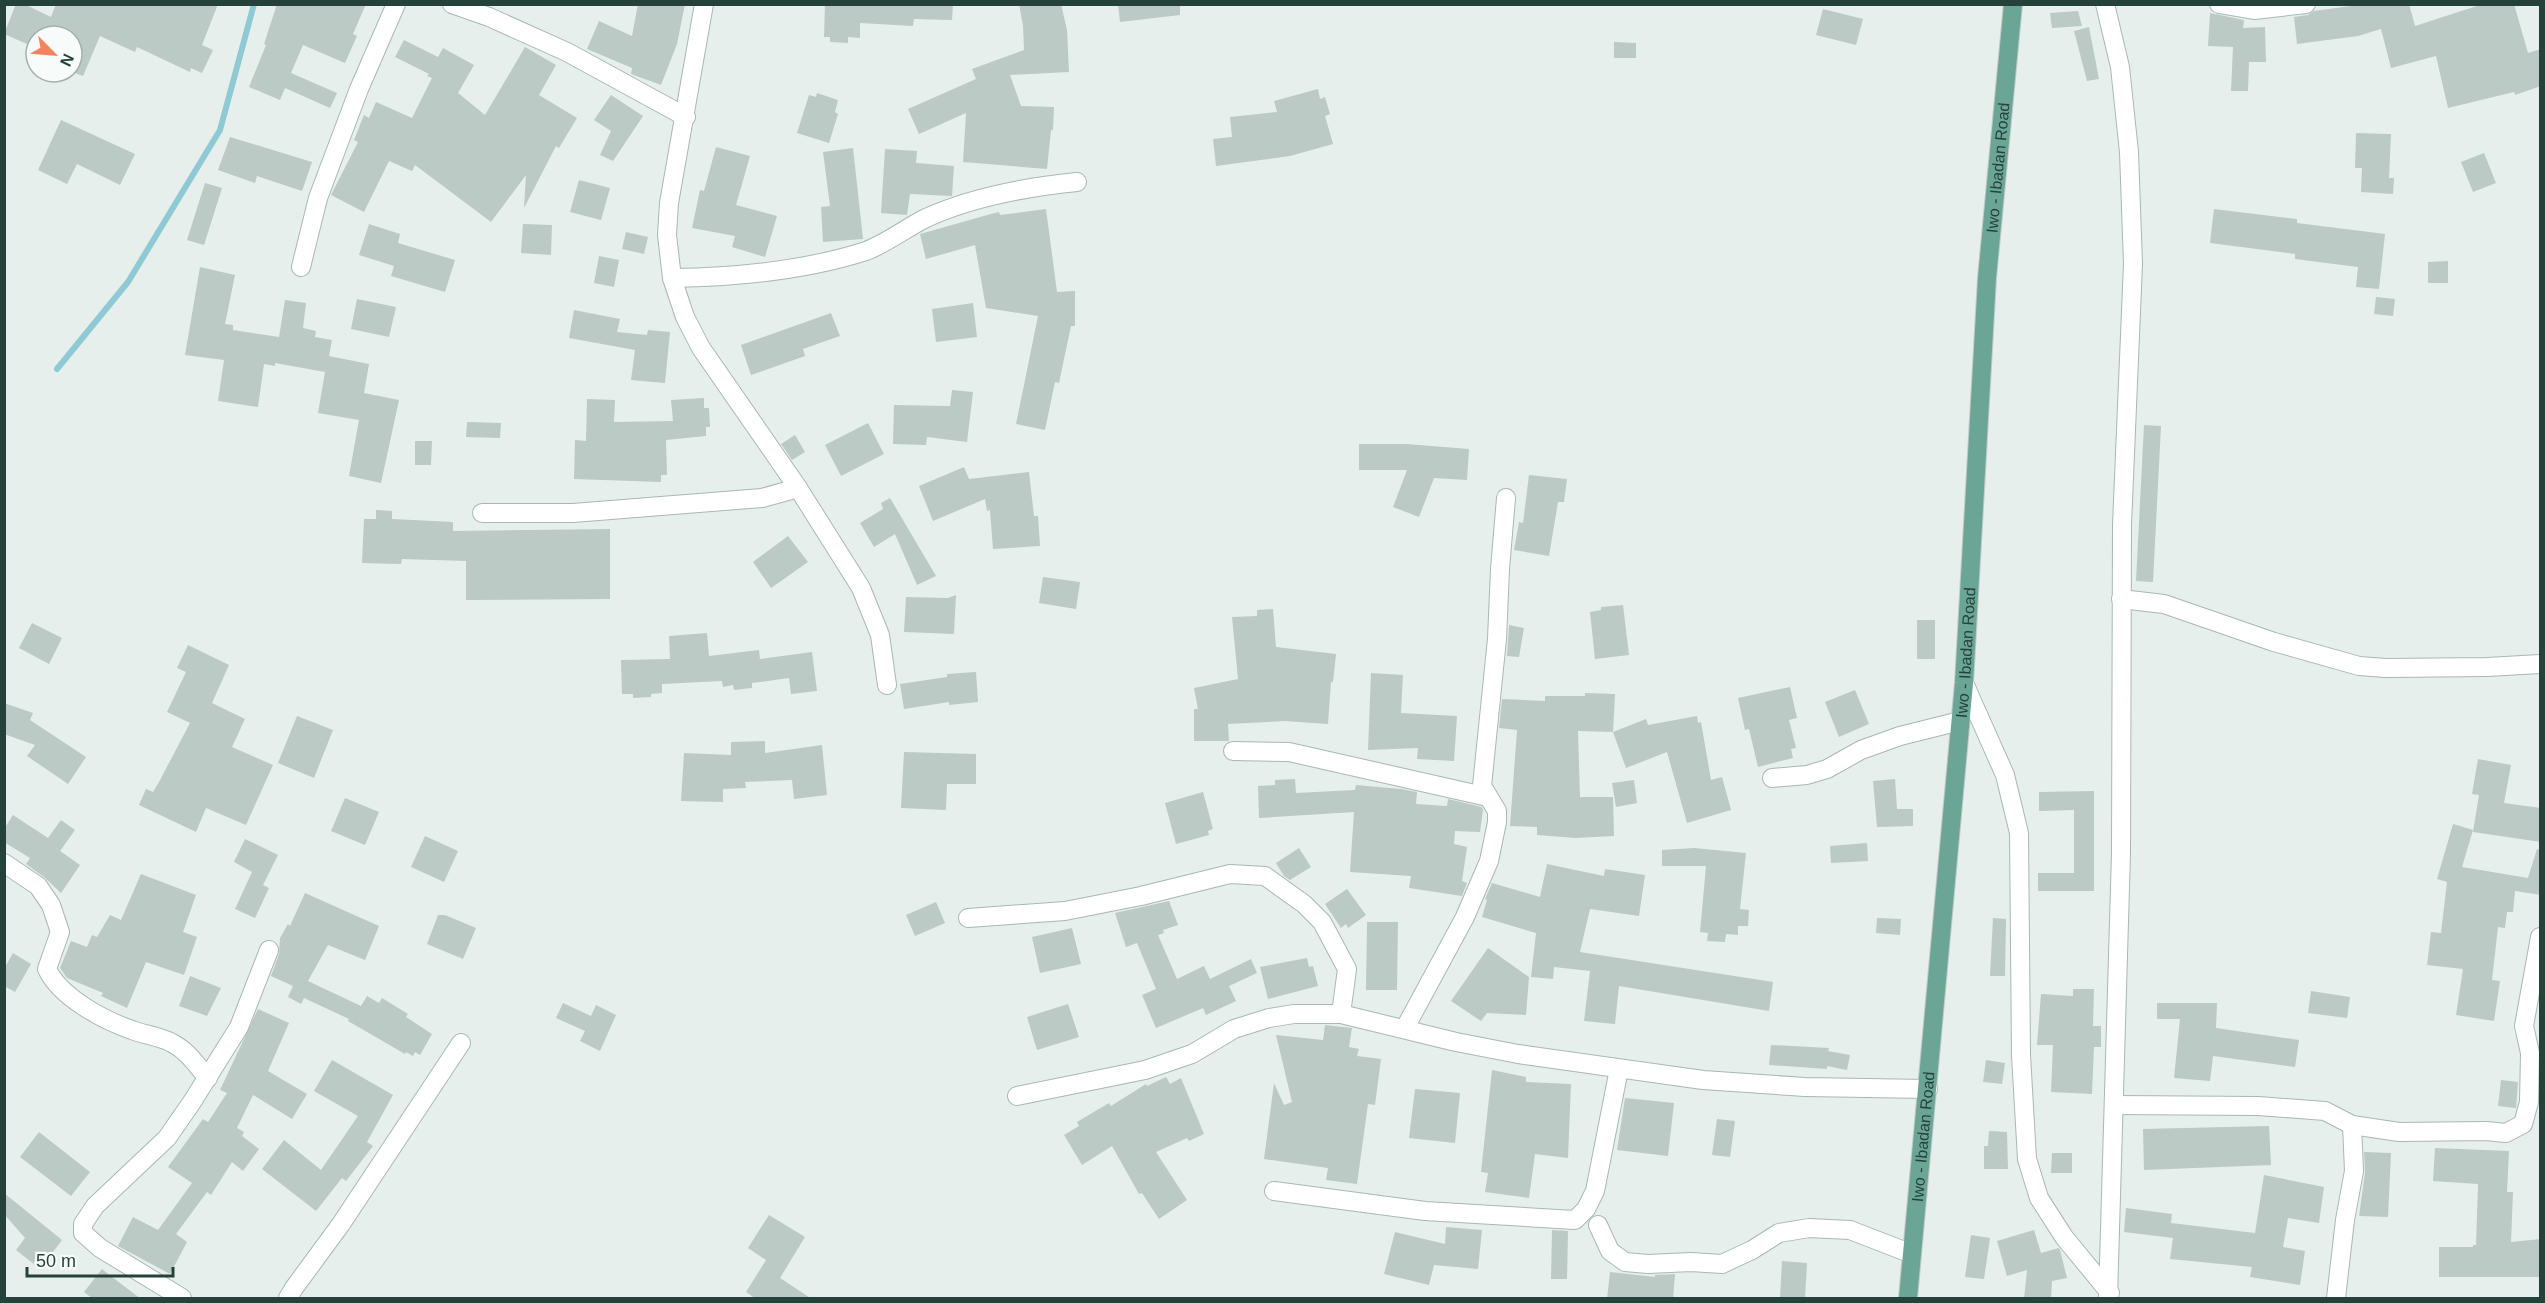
<svg xmlns="http://www.w3.org/2000/svg" width="2545" height="1303" viewBox="0 0 2545 1303" font-family="Arial,sans-serif">
  <style>
    .lines { fill: none; stroke-linecap: round; stroke-linejoin: round }
    .stream { stroke: #8ec9d4; stroke-width: 6 }
    .building { fill: #bbcac4 }
    .minor-casing { stroke: #a8b8b2; stroke-width: 20 }
    .primary-casing { stroke: #c2cac8; stroke-width: 20 }
    .minor { stroke: #fff; stroke-width: 18 }
    .primary { stroke: #6aa596; stroke-width: 18 }
    .labels { text-anchor: middle; stroke-width: 5; stroke-linejoin: round; paint-order: stroke }
    .street-label { font-size: 16px; fill: #24423a; stroke: #f7fbf9 }
  </style>
  <rect width="100%" height="100%" fill="#e6efeb"/>
  <g class="lines">
    <polyline class="stream" points="57,369 128,282 220,130 254,4"/>
  </g>
  <g class="building">
    <polygon points="16,4 24,4 51,17 56,4 218,4 202,45 213,50 202,73 191,68 190,72 137,47 135,52 100,36 83,76 72,72 72,36 36,36 34,47 4,34"/>
    <polygon points="277,4 366,4 353,34 357,36 345,63 303,45 291,73 337,93 330,108 285,88 280,100 249,87 266,45 264,44"/>
    <polygon points="638,4 685,4 677,44 661,85 631,74 632,68 587,49 599,21 632,36"/>
    <polygon points="825,4 953,4 952,20 914,19 913,26 860,23 860,38 848,37 848,43 830,42 830,37 824,37"/>
    <polygon points="1019,4 1061,4 1067,30 1069,72 1010,75 1021,106 1054,107 1053,130 1051,130 1047,169 963,162 966,113 919,134 908,109 976,79 972,69 1024,50 1023,26"/>
    <polygon points="1118,4 1180,4 1180,15 1120,22"/>
    <polygon points="2366,4 2409,4 2415,26 2483,4 2514,4 2528,53 2541,49 2541,86 2515,95 2514,92 2448,108 2436,56 2391,68 2381,29 2358,36 2297,44 2294,17 2308,15 2314,11"/>
    <polygon points="1823,9 1863,19 1856,45 1816,35"/>
    <polygon points="2078,11 2082,26 2052,28 2050,13"/>
    <polygon points="2210,13 2244,20 2243,28 2265,27 2266,62 2249,62 2248,91 2231,91 2233,47 2208,46"/>
    <polygon points="2089,27 2099,79 2087,81 2074,31"/>
    <polygon points="404,40 438,57 443,48 474,65 458,93 485,115 525,47 556,65 539,95 577,118 559,148 556,146 524,208 526,175 491,222 415,165 412,171 389,161 364,212 331,195 358,142 354,140 364,115 369,118 376,102 412,118 432,78 427,76 429,74 395,57"/>
    <polygon points="1614,42 1636,43 1636,58 1614,58"/>
    <polygon points="1318,89 1320,99 1325,97 1330,114 1325,116 1333,144 1290,156 1216,166 1213,139 1232,137 1230,117 1277,112 1274,101"/>
    <polygon points="817,93 838,100 835,112 838,114 829,143 797,133 809,95 816,97"/>
    <polygon points="611,95 643,116 613,161 600,155 611,131 594,120"/>
    <polygon points="61,120 135,154 120,185 77,164 67,184 38,170"/>
    <polygon points="2356,133 2391,134 2389,178 2394,178 2393,194 2361,192 2362,168 2355,168"/>
    <polygon points="230,137 312,162 302,191 257,176 255,183 218,170"/>
    <polygon points="716,147 750,156 736,205 777,216 765,257 732,247 735,236 692,228 700,190 704,191"/>
    <polygon points="853,148 863,239 823,242 821,207 830,206 823,152"/>
    <polygon points="885,149 917,151 916,163 954,166 952,196 910,194 907,215 881,213"/>
    <polygon points="2484,153 2496,183 2473,192 2461,162"/>
    <polygon points="579,180 610,188 601,220 570,212"/>
    <polygon points="205,183 222,188 204,245 187,240"/>
    <polygon points="1046,209 1057,292 1075,291 1075,326 1071,326 1059,383 1055,382 1045,430 1016,424 1038,316 986,308 975,245 926,259 920,234 991,214 999,212 1000,215"/>
    <polygon points="2214,209 2297,219 2297,223 2385,234 2379,289 2356,287 2358,267 2295,259 2295,254 2210,243"/>
    <polygon points="369,224 400,234 398,243 455,260 445,292 391,276 394,266 359,255"/>
    <polygon points="523,224 552,225 551,255 521,253"/>
    <polygon points="626,232 648,237 644,254 622,249"/>
    <polygon points="599,256 619,260 614,287 594,283"/>
    <polygon points="2448,261 2448,283 2428,283 2428,262"/>
    <polygon points="200,267 235,275 225,324 233,325 233,330 279,337 285,300 306,303 303,328 316,331 315,337 332,340 329,356 369,364 364,393 399,400 381,483 349,476 359,420 318,413 325,372 275,363 275,366 264,364 258,407 218,401 224,360 185,355"/>
    <polygon points="2376,297 2395,299 2393,316 2374,314"/>
    <polygon points="357,299 396,307 389,337 351,329"/>
    <polygon points="973,303 977,337 936,342 932,309"/>
    <polygon points="574,310 620,319 617,332 647,335 648,330 670,332 665,383 631,380 635,350 569,338"/>
    <polygon points="831,313 840,336 803,349 805,356 751,375 741,345"/>
    <polygon points="952,390 973,392 967,442 927,437 926,445 893,444 894,405 950,406"/>
    <polygon points="704,398 704,408 709,408 710,427 706,427 706,436 666,440 667,475 661,475 661,482 574,479 575,440 586,441 587,399 615,400 614,422 673,421 671,400"/>
    <polygon points="467,422 501,423 500,438 466,437"/>
    <polygon points="868,423 884,454 841,476 825,445"/>
    <polygon points="2144,425 2161,426 2153,582 2136,581"/>
    <polygon points="795,435 805,452 792,460 781,444"/>
    <polygon points="415,441 432,441 431,465 415,465"/>
    <polygon points="1359,444 1406,444 1469,449 1467,480 1434,478 1419,517 1393,507 1407,470 1359,470"/>
    <polygon points="964,467 969,479 1029,472 1034,516 1038,516 1040,546 993,549 990,510 987,511 985,499 933,521 919,486"/>
    <polygon points="1529,475 1567,479 1564,502 1558,502 1549,556 1514,550 1519,522 1523,523"/>
    <polygon points="890,498 936,576 917,585 895,534 874,547 860,523 883,509 881,503"/>
    <polygon points="376,510 392,511 392,519 453,522 453,531 610,529 610,599 466,600 466,561 402,559 401,564 362,563 364,519 376,519"/>
    <polygon points="788,536 808,562 771,588 753,562"/>
    <polygon points="1043,577 1080,582 1076,609 1039,603"/>
    <polygon points="956,595 954,634 904,632 906,597 948,598"/>
    <polygon points="1623,605 1629,655 1595,659 1590,612 1601,610 1601,607"/>
    <polygon points="1273,609 1276,647 1336,654 1333,682 1331,682 1328,724 1285,721 1228,724 1229,741 1194,741 1194,709 1198,709 1194,688 1238,679 1232,617 1257,616 1257,610"/>
    <rect x="1917" y="620" width="18" height="39"/>
    <polygon points="32,623 62,638 49,664 19,648"/>
    <polygon points="1509,625 1524,628 1519,657 1507,656"/>
    <polygon points="707,633 709,656 759,650 760,659 812,652 817,691 791,694 789,678 752,683 752,688 734,690 733,685 723,687 722,681 662,684 662,693 651,694 651,697 633,698 633,694 622,694 621,660 670,659 669,636"/>
    <polygon points="188,645 229,665 212,703 245,719 232,747 273,765 246,825 206,808 196,832 139,805 146,789 153,792 159,782 190,723 167,712 186,672 177,668"/>
    <polygon points="976,672 978,702 949,705 949,702 904,709 900,684 947,677 947,674"/>
    <polygon points="1371,673 1403,675 1401,713 1457,716 1454,761 1417,759 1418,748 1368,750"/>
    <polygon points="1790,687 1797,718 1789,720 1796,748 1791,749 1793,758 1758,767 1749,729 1745,730 1738,698"/>
    <polygon points="1855,690 1869,724 1839,737 1825,702"/>
    <polygon points="1585,693 1615,694 1613,732 1646,719 1648,725 1697,716 1698,723 1701,722 1711,780 1722,777 1731,810 1687,823 1667,752 1626,768 1613,732 1578,731 1580,797 1613,797 1614,836 1576,838 1537,835 1537,827 1510,826 1517,730 1499,728 1502,699 1545,701 1545,696 1585,696"/>
    <polygon points="4,703 33,713 30,720 86,757 68,784 27,756 35,745 4,734"/>
    <polygon points="297,716 333,730 314,778 278,763"/>
    <polygon points="765,741 765,753 822,745 827,795 794,799 792,780 745,782 746,788 723,789 723,802 681,801 684,753 731,755 731,742"/>
    <polygon points="904,752 976,754 976,784 947,784 946,810 901,808"/>
    <polygon points="2478,759 2511,765 2504,803 2541,808 2541,842 2473,832 2479,795 2472,794"/>
    <polygon points="1295,779 1296,793 1355,790 1356,785 1401,789 1417,792 1416,804 1447,806 1448,799 1482,807 1483,810 1480,832 1455,831 1454,844 1467,847 1462,881 1467,883 1462,896 1409,888 1411,876 1350,872 1354,812 1259,818 1258,786 1275,785 1275,780"/>
    <polygon points="1895,779 1897,809 1913,809 1913,826 1877,827 1873,781"/>
    <polygon points="1634,780 1637,803 1616,807 1612,783"/>
    <polygon points="2094,791 2094,891 2038,891 2038,873 2074,873 2074,810 2039,811 2039,792"/>
    <polygon points="1203,792 1213,829 1208,831 1209,835 1176,844 1165,803"/>
    <polygon points="345,798 379,812 365,845 331,831"/>
    <polygon points="13,815 48,838 61,820 75,830 60,851 80,865 61,893 44,877 26,864 30,858 4,842 4,829"/>
    <polygon points="2453,824 2473,830 2462,867 2528,878 2537,849 2541,850 2541,895 2515,891 2513,912 2507,912 2505,928 2498,927 2492,980 2500,981 2494,1021 2456,1015 2463,969 2427,965 2431,932 2441,933 2447,882 2437,879"/>
    <polygon points="425,836 458,851 444,882 411,867"/>
    <polygon points="245,839 278,855 263,885 269,888 255,918 235,909 252,872 234,862"/>
    <polygon points="1867,843 1868,861 1831,863 1830,846"/>
    <polygon points="1299,848 1311,867 1290,880 1284,876 1276,863"/>
    <polygon points="1694,848 1746,853 1740,909 1749,910 1748,926 1738,926 1738,935 1726,934 1725,942 1707,941 1708,933 1700,932 1706,866 1662,866 1662,850"/>
    <polygon points="1547,864 1604,876 1605,869 1645,875 1639,916 1590,909 1580,952 1773,982 1769,1011 1619,986 1615,1024 1584,1021 1590,971 1554,967 1553,979 1531,977 1536,933 1482,917 1487,900 1485,899 1492,883 1540,897"/>
    <polygon points="141,874 196,895 183,932 197,937 184,975 146,962 127,1008 101,996 103,993 67,978 60,968 71,941 87,947 92,935 97,937 110,915 121,920"/>
    <polygon points="1347,889 1366,915 1348,928 1346,924 1341,928 1325,904"/>
    <polygon points="305,893 379,926 365,960 328,945 308,981 361,1006 367,996 379,1003 382,998 408,1014 406,1017 432,1034 420,1055 415,1052 413,1056 406,1052 405,1054 348,1021 349,1019 304,998 301,1004 288,997 293,986 271,976 279,954 280,938 288,924 290,926"/>
    <polygon points="1169,901 1178,925 1163,930 1164,933 1158,935 1177,979 1204,966 1210,979 1251,959 1257,973 1229,986 1236,1001 1206,1015 1203,1008 1156,1028 1142,995 1156,989 1137,943 1126,947 1115,913"/>
    <polygon points="936,902 945,923 915,936 906,915"/>
    <polygon points="438,915 445,915 476,928 463,959 427,944"/>
    <polygon points="1877,918 1901,919 1900,935 1876,933"/>
    <polygon points="1993,918 2006,919 2005,976 1990,976"/>
    <polygon points="1367,922 1398,922 1397,990 1366,990"/>
    <polygon points="1072,928 1081,964 1040,973 1032,937"/>
    <polygon points="1488,948 1529,977 1526,1015 1487,1013 1481,1021 1451,1001"/>
    <polygon points="13,953 31,964 15,992 4,986 4,969"/>
    <polygon points="1307,958 1309,967 1313,966 1318,986 1268,999 1260,967"/>
    <polygon points="190,976 221,988 207,1016 179,1006"/>
    <polygon points="2073,989 2094,989 2093,1026 2101,1026 2101,1047 2094,1047 2092,1094 2051,1092 2053,1045 2037,1045 2041,994 2073,996"/>
    <polygon points="2311,991 2350,997 2347,1018 2308,1013"/>
    <polygon points="563,1003 591,1016 596,1005 616,1015 600,1051 580,1041 585,1031 556,1018"/>
    <polygon points="2157,1003 2217,1003 2216,1028 2299,1040 2295,1067 2213,1056 2210,1081 2174,1078 2180,1019 2157,1019"/>
    <polygon points="1068,1004 1079,1037 1037,1050 1027,1017"/>
    <polygon points="258,1009 289,1023 268,1071 307,1094 292,1119 253,1095 237,1128 244,1132 242,1136 259,1149 243,1171 232,1162 211,1195 207,1192 176,1234 187,1242 170,1274 118,1246 133,1217 158,1230 192,1183 168,1167 203,1119 208,1122 227,1093 220,1090"/>
    <polygon points="1325,1025 1352,1028 1349,1047 1359,1049 1357,1056 1381,1059 1375,1105 1368,1104 1357,1184 1326,1180 1328,1168 1264,1159 1274,1083 1284,1105 1292,1102 1276,1035 1323,1040"/>
    <polygon points="1771,1045 1829,1048 1828,1051 1850,1055 1847,1070 1827,1066 1827,1069 1769,1065"/>
    <polygon points="332,1060 393,1095 367,1142 373,1146 346,1181 342,1178 316,1211 262,1169 284,1140 321,1170 358,1116 314,1091"/>
    <polygon points="1986,1060 2005,1063 2002,1084 1983,1082"/>
    <polygon points="1492,1070 1526,1077 1526,1082 1571,1084 1568,1158 1535,1154 1529,1198 1485,1192 1488,1173 1481,1172"/>
    <polygon points="1166,1077 1170,1084 1181,1078 1204,1134 1189,1141 1187,1138 1156,1152 1187,1200 1159,1219 1142,1193 1139,1194 1112,1146 1082,1165 1064,1135 1079,1126 1077,1122 1109,1103 1111,1106 1146,1084 1147,1086"/>
    <polygon points="2501,1080 2518,1082 2516,1108 2498,1106"/>
    <polygon points="1415,1089 1460,1093 1455,1143 1409,1138"/>
    <polygon points="1625,1098 1674,1103 1668,1156 1617,1150"/>
    <polygon points="1717,1119 1735,1121 1730,1157 1712,1155"/>
    <polygon points="2269,1126 2271,1165 2144,1170 2143,1129"/>
    <polygon points="1989,1131 2007,1132 2008,1169 1984,1169 1984,1146 1988,1146"/>
    <polygon points="39,1132 90,1172 71,1196 20,1157"/>
    <polygon points="2435,1148 2509,1151 2507,1192 2513,1192 2511,1242 2541,1239 2541,1277 2439,1277 2439,1247 2473,1247 2473,1245 2476,1245 2478,1184 2433,1181"/>
    <polygon points="2364,1152 2391,1153 2388,1217 2359,1216 2365,1173"/>
    <polygon points="2052,1153 2072,1153 2072,1173 2051,1173"/>
    <polygon points="2264,1175 2324,1187 2319,1223 2288,1218 2283,1247 2305,1251 2300,1285 2250,1277 2252,1267 2170,1259 2173,1238 2124,1232 2126,1208 2172,1214 2171,1223 2255,1233"/>
    <polygon points="4,1193 62,1240 40,1269 16,1250 25,1238 4,1214"/>
    <polygon points="769,1215 805,1237 780,1278 812,1299 756,1299 746,1292 766,1260 748,1248"/>
    <polygon points="1446,1227 1482,1230 1478,1269 1434,1265 1429,1285 1384,1274 1395,1232 1445,1244"/>
    <polygon points="1552,1230 1568,1231 1567,1279 1551,1279"/>
    <polygon points="2034,1230 2041,1253 2059,1248 2060,1250 2067,1278 2052,1281 2051,1299 2024,1299 2027,1270 2007,1276 1997,1241"/>
    <polygon points="1971,1235 1990,1238 1984,1279 1965,1277"/>
    <polygon points="1782,1261 1807,1263 1805,1299 1780,1298"/>
    <polygon points="102,1269 112,1277 141,1299 93,1299 84,1292"/>
    <polygon points="1610,1272 1655,1277 1655,1275 1675,1274 1673,1299 1607,1299"/>
  </g>
  <g class="lines">
    <g class="minor-casing">
      <g id="minor">
        <polyline points="452,4 489,17 567,52 686,117"/>
        <polyline points="704,4 669,203 667,235 672,278 685,317 701,348 798,488 861,588 880,635 887,685"/>
        <polyline points="2105,4 2120,67 2129,152 2133,264 2122,525 2121,853 2108,1298"/>
        <polyline points="2219,4 2254,10 2306,4"/>
        <polyline points="301,267 318,198 359,89 396,4"/>
        <path d="M672 278C737 277 804 271 866 251 887 243 906 228 926 218 972 197 1027 187 1077 182"/>
        <polyline points="482,513 573,513 762,498 798,488"/>
        <polyline points="2121,599 2164,604 2274,642 2359,666 2386,668 2487,667 2540,664"/>
        <polyline points="1964,683 2005,775 2019,833 2021,1055 2027,1159 2039,1198 2064,1237 2110,1293"/>
        <polyline points="1233,751 1289,752 1488,797"/>
        <polyline points="1772,778 1807,775 1827,769 1861,750 1900,736 1960,721"/>
        <path d="M4 863 38 886 51 905 60 932 47 969C60 997 103 1020 132 1030 145 1035 159 1036 172 1043 188 1051 196 1065 208 1078"/>
        <polyline points="968,918 1065,911 1141,896 1230,874 1265,876 1304,904 1322,922 1347,969 1341,1014"/>
        <polyline points="1405,1028 1465,917 1489,861 1497,822 1497,811 1482,786 1497,639 1500,569 1506,498"/>
        <polyline points="1017,1096 1145,1070 1192,1054 1234,1029 1269,1018 1294,1014 1341,1014 1456,1042 1518,1054 1703,1080 1805,1087 1928,1089"/>
        <polyline points="2115,1105 2258,1106 2325,1111 2352,1125 2399,1132 2486,1131 2506,1133 2523,1124 2529,1102 2530,1053 2524,1026 2540,937"/>
        <polyline points="1274,1191 1425,1211 1575,1220 1586,1209 1595,1191 1619,1069"/>
        <polyline points="1598,1225 1610,1251 1625,1262 1648,1264 1691,1262 1722,1264 1752,1250 1779,1233 1809,1228 1850,1230 1912,1254"/>
        <polyline points="182,1298 100,1248 83,1233 83,1224 95,1206 167,1138 192,1102 239,1027 269,950"/>
        <polyline points="288,1298 294,1288 341,1224 461,1043"/>
        <polyline points="2336,1298 2345,1220 2354,1171 2352,1125"/>
      </g>
    </g>
    <g class="primary-casing">
      <g id="primary">
        <path id="s1" d="M1908 1298 1964 683 1987 278 2013 4"/>
      </g>
    </g>
    <use href="#minor" class="minor"/>
    <use href="#primary" class="primary"/>
  </g>
  <g class="labels">
    <g class="street-label">
      <text dy="6" stroke="none"><textPath href="#s1" startOffset="1134">Iwo - Ibadan Road</textPath></text>
      <text dy="6" stroke="none"><textPath href="#s1" startOffset="648">Iwo - Ibadan Road</textPath></text>
      <text dy="6" stroke="none"><textPath href="#s1" startOffset="162">Iwo - Ibadan Road</textPath></text>
    </g>
  </g>
  <rect width="2545" height="1303" fill="none" stroke="#24423a" stroke-width="12"/>
  <g transform="translate(54 54) rotate(115)"><circle r="28" fill="#f7fbf9" stroke="#a3b1ad" stroke-width="1.5"/>
  <path d="M0-4.5L10 22L0 15L-10 22Z" fill="#f4845f"/>
  <text y="-9" font-size="16" font-weight="bold" text-anchor="middle" fill="#24423a">N</text>
  </g>
  <path d="M27 1267v9h146v-9" fill="none" stroke="#24423a" stroke-width="3"/>
  <text x="36" y="1267" font-size="18" fill="#24423a" stroke="#f7fbf9" stroke-width="4.5" paint-order="stroke">50 m</text>
</svg>
